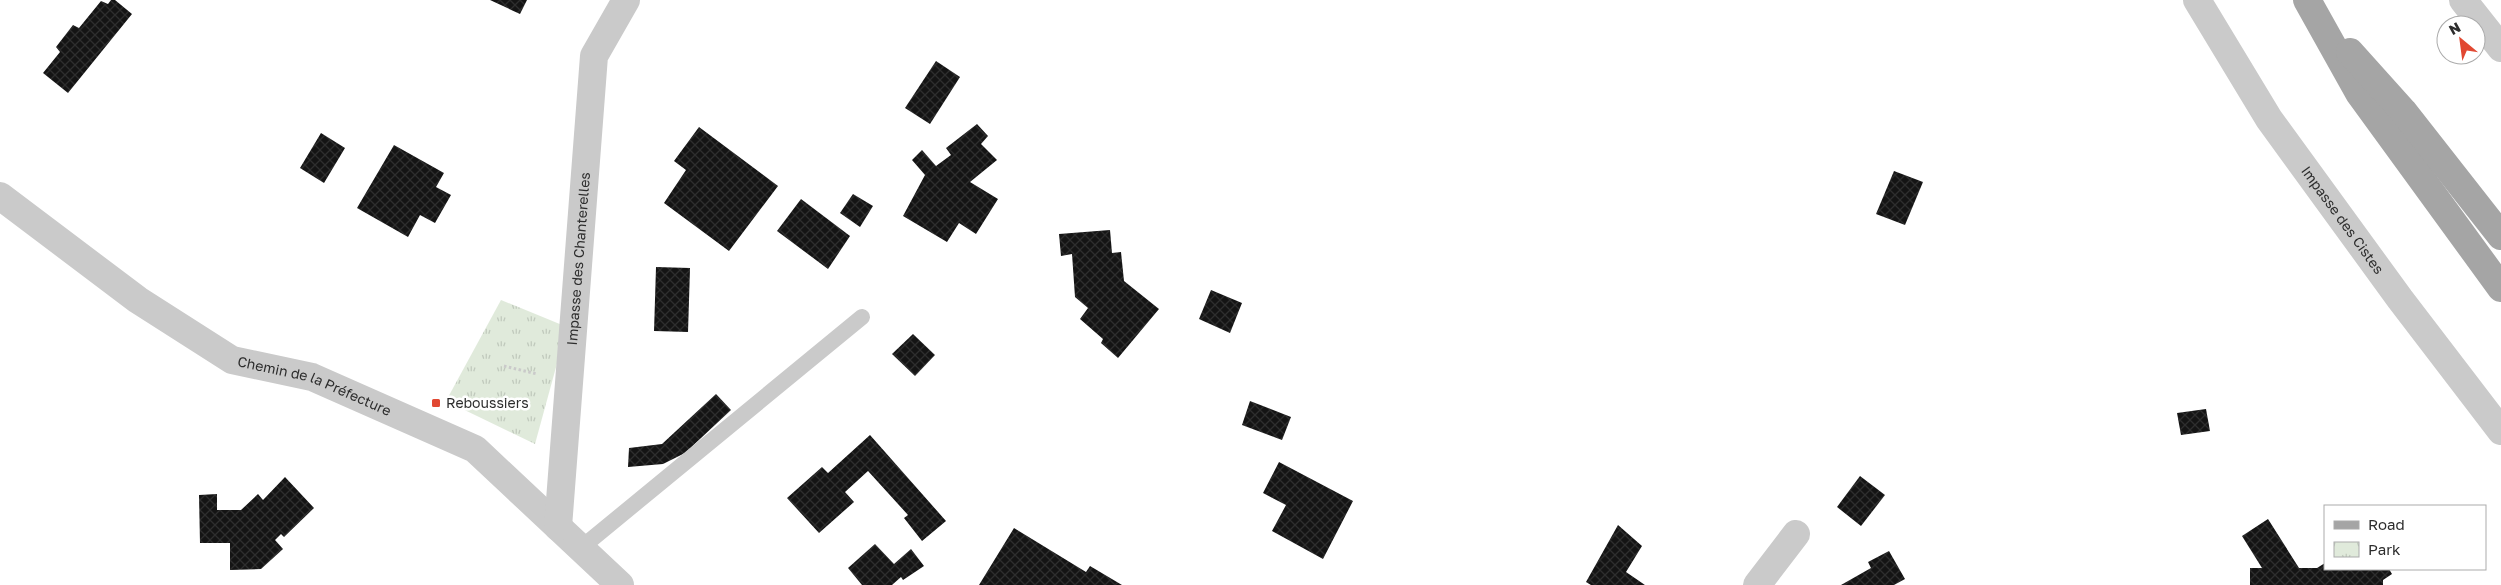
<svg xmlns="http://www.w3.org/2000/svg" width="2501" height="585" viewBox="0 0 2501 585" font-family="'Golos Text',sans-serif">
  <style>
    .park { fill: url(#park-tufts) }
    .building { fill: url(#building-cross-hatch) }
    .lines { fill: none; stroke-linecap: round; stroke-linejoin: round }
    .path { stroke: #cacaca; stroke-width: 3; stroke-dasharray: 2.5 2.5; stroke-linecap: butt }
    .lane { stroke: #cacaca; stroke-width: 16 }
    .street { stroke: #cacaca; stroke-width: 28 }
    .primary { stroke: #a5a5a5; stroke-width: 28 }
    .poi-dot { fill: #e14832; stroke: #fff; stroke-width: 2 }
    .labels { text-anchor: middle; stroke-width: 5; stroke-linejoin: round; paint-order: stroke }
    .street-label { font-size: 14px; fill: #2d2d2d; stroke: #fff }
    .poi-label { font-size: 14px; fill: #2d2d2d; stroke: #fff; text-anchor: start }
  </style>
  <defs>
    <pattern id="park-tufts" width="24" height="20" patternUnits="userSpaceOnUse" patternTransform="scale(1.25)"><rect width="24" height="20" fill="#e0eadb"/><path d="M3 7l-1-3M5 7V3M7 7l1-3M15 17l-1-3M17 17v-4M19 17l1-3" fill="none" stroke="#c0c9bc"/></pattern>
    <pattern id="building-cross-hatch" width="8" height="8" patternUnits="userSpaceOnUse" patternTransform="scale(1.25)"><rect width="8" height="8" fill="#141414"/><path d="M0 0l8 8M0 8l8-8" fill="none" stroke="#2e2e2e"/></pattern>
  </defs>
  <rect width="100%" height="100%" fill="#fff"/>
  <polygon class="park" points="501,300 567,327 535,444 446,401"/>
  <g class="building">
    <polygon points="111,0 115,0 132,14 68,93 43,73 60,52 56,47 73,25 79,28 101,1 108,4"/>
    <polygon points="490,0 527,0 520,14"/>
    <polygon points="936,61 960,77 930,124 905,108"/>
    <polygon points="977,124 988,136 981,144 997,160 970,182 998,199 976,234 959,223 947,242 903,216 925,175 912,160 922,150 936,166 951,155 946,148"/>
    <polygon points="699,127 778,186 729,251 664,203 686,170 674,161"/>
    <polygon points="321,133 345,148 324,183 300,168"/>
    <polygon points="394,145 444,173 436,187 451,195 435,223 420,215 408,237 357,208"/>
    <polygon points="1894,171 1923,182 1905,225 1876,214"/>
    <polygon points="853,194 873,206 860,227 840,213"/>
    <polygon points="801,199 850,236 828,269 777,231"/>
    <polygon points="1110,230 1112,253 1121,252 1124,281 1159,309 1118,358 1101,343 1103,339 1080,319 1088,308 1075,297 1072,254 1061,256 1059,234"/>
    <polygon points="656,267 690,268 688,332 654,331"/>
    <polygon points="1211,290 1242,303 1230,333 1199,319"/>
    <polygon points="913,334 935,355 915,376 892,354"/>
    <polygon points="716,394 731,410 685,453 663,464 628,467 629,448 662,444"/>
    <polygon points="1250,401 1291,417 1282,440 1242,425"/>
    <polygon points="2206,409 2210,431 2181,435 2177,413"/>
    <polygon points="870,435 946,521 922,541 904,518 908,515 868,471 845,492 854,502 819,533 787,498 822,467 828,473"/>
    <polygon points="1279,462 1353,501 1323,559 1272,531 1286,505 1263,493"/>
    <polygon points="1860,476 1885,495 1861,526 1837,507"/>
    <polygon points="285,477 314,508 284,537 281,534 275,540 283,549 261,569 230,570 230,543 200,543 199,495 217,494 217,510 241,510 258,494 263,500"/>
    <polygon points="2268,519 2299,568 2317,568 2325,563 2325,569 2389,569 2392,574 2383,580 2383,585 2250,585 2250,568 2262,568 2242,536"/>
    <polygon points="1618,525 1642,546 1626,572 1645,585 1591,585 1586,582"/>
    <polygon points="1014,528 1086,572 1090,566 1122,585 979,585"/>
    <polygon points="875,544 894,564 911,549 924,566 903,580 901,577 892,585 862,585 848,568"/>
    <polygon points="1889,551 1905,579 1894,585 1841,585 1871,568 1868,562"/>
  </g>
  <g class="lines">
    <polyline class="path" points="504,366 537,374"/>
    <polyline class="lane" points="581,548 862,317"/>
    <g class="street">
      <path id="s1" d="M2197 0 2269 119 2400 299 2501 431"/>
      <polyline points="2463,0 2501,48"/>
      <path id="s2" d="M0 196 138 300 232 360 312 377 475 449 620 585"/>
      <path id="s3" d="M558 527 594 56 626 0"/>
      <polyline points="1757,585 1796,534"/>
    </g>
    <g class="primary">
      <polyline points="2307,0 2359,93 2501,288"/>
      <polyline points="2350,52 2403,111 2501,236"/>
    </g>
  </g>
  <rect class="poi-dot" x="431" y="398" width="10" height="10" rx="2.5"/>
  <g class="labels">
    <g class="street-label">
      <text dy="5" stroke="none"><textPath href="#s1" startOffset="264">Impasse des Cistes</textPath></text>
      <text dy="5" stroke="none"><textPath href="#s3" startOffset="269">Impasse des Chanterelles</textPath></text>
      <text dy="5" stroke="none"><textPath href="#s2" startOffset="371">Chemin de la Préfecture</textPath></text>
    </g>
    <g class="poi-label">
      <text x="446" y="408">Reboussiers</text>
    </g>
  </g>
  <rect x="2324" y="505" width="162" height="65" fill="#ffffff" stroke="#ababab"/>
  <rect x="2334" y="521" width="25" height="8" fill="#a5a5a5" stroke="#ababab"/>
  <text x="2368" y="530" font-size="15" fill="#2d2d2d">Road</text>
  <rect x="2334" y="542" width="25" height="15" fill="url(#park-tufts)" stroke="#ababab"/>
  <text x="2368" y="555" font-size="15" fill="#2d2d2d">Park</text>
  <g transform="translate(2461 40) rotate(331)"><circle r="24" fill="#ffffff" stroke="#ababab"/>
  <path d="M0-4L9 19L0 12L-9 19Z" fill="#e14832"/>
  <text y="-8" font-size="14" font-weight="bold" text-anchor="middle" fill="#2d2d2d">N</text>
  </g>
</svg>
